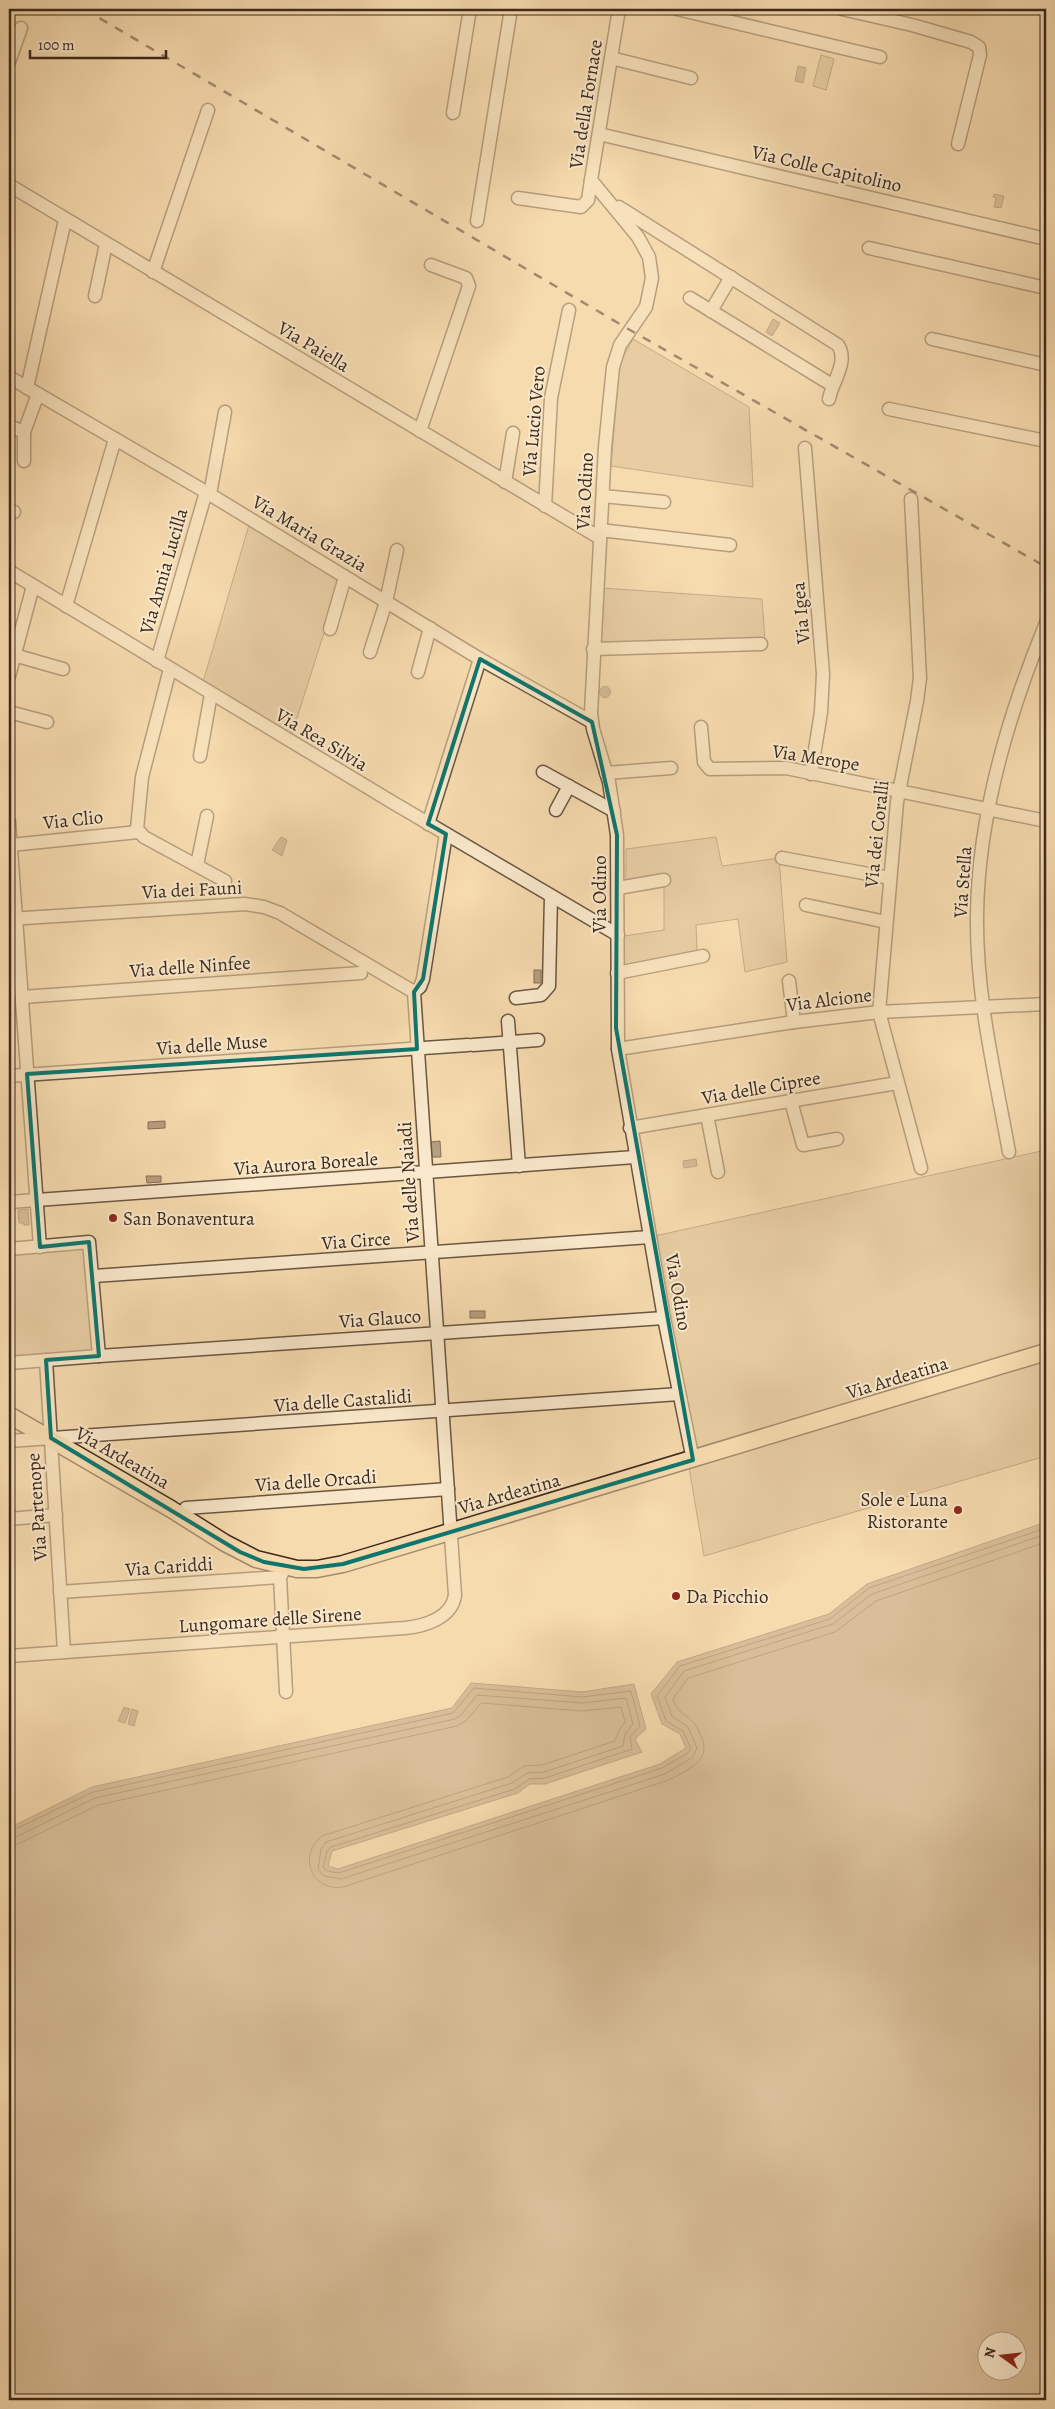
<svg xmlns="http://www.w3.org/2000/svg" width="1055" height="2409" viewBox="0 0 1055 2409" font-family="Alegreya,serif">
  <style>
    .green { fill: #d7bd96; stroke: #8a735a }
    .water { fill: #b79e7e; stroke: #866f58; fill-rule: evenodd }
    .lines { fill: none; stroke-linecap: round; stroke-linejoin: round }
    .shore { stroke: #7a644e; stroke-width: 1 }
    .minor-casing { stroke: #6b5642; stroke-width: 15 }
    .major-casing { stroke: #3d291e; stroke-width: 19 }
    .minor { stroke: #f9e8cb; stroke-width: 12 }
    .major { stroke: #f6dbaf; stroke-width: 16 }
    .rail { stroke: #3d291e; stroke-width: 2.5; stroke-dasharray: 9 9; stroke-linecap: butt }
    .marked { fill: none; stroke: #0f766e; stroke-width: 4; stroke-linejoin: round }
    .poi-dot { fill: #8f2418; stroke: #f9e8cb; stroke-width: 2 }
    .labels { text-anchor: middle; stroke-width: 4; stroke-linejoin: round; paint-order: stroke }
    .street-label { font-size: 19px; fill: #3d291e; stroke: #f9e8cb }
    .poi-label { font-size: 19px; fill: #3d291e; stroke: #f9e8cb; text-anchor: start }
  </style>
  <rect width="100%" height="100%" fill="#f6dbaf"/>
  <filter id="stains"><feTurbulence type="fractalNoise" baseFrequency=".004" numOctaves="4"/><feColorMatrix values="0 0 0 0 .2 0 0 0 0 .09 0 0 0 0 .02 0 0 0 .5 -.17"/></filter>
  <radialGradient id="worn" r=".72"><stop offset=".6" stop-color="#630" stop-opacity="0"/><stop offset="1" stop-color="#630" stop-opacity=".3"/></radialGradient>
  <g class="green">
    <polygon points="821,55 834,59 826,90 813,86"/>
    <polygon points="633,339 749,407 753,487 611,466 619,371 623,357"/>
    <polygon points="249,525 341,579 291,737 203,682"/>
    <polygon points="602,588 762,599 765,640 600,644"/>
    <polygon points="716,837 722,866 779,858 787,962 745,972 738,919 696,925 697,951 624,967 624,936 664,930 664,875 626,881 626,849"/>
    <polygon points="1046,1150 1046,1456 704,1556 650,1237"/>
    <polygon points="89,1242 99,1356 9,1363 9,1249"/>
  </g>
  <g class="water">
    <polygon points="798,66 806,68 803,83 795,81"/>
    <polygon points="994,194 1004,196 1001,208 994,207 996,198 993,197"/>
    <polygon points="773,319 780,323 772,336 766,332"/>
    <circle cx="605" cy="692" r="5.5"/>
    <polygon points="281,837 287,840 282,856 272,850"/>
    <rect x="534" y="970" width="7" height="13"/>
    <polygon points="165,1121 165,1128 148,1129 148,1122"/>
    <polygon points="440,1141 441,1157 432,1157 431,1142"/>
    <polygon points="696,1159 697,1166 684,1168 683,1161"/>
    <polygon points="146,1176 161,1176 161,1182 147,1183"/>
    <polygon points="28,1209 29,1225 24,1225 23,1223 19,1223 18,1210"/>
    <rect x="470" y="1311" width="15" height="7"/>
    <path d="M1046 1522V2400H9V1828L92 1787 452 1708 471 1683 582 1692 634 1684 646 1729 635 1739 642 1752 545 1784H530L518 1793 332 1851 328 1866 338 1869 660 1764 686 1748 680 1734 662 1724 651 1694 677 1662 829 1614 867 1584ZM988 2342H1018V2372H988Z"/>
    <polygon points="124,1707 130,1709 125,1723 118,1721"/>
    <polygon points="132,1709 138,1711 134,1726 128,1724"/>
  </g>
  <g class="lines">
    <g class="shore">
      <polyline points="9,1832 93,1792 453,1713 474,1688 582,1697 631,1691 640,1726 630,1737 632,1749 545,1778 529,1779 515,1789 331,1847 327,1851 323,1867 327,1871 339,1873 662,1768 688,1753 691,1749 683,1731 666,1721 657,1696 680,1666 830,1619 869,1588 1046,1528"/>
      <polyline points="9,1838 16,1837 95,1798 455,1719 461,1715 477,1695 582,1703 626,1698 633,1724 625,1734 623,1746 544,1772 527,1773 512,1783 326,1842 321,1849 318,1869 324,1876 341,1879 665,1774 693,1757 697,1748 688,1727 672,1716 665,1697 684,1671 833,1624 872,1594 1046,1534"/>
      <path d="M9 1846 18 1844 98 1805 457 1726 466 1721 481 1703 582 1711 621 1707 625 1722 619 1730 615 1741 542 1765 524 1766 508 1777 322 1836C298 1854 310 1892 343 1887L669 1780C688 1769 714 1761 700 1734 698 1729 696 1724 692 1721 682 1711 679 1714 673 1699L688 1678 835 1632 876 1601 1046 1542"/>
    </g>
    <g class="minor-casing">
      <g id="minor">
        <polyline points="619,9 591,180 638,237 649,257 652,278 646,307 620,345 613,367 605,447 591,713 593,729 609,782 617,835 618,1049 664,1318 693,1460"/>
        <polyline points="677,9 880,57"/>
        <polyline points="842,9 912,25 971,42 979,47 980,55 958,144"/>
        <polyline points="611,58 691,78"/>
        <polyline points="9,62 21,28"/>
        <polyline points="453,113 470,9"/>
        <polyline points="599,134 1046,239"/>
        <polyline points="9,185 600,538"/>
        <polyline points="518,198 581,207 588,200 591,180"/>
        <path d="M619 207 838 345C849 362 832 382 829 399"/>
        <polyline points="477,221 511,9"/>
        <polyline points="869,248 1046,288"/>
        <polyline points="153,272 208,110"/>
        <polyline points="95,296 106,244"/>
        <polyline points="690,298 832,385"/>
        <polyline points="711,311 731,277"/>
        <polyline points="932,339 1046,365"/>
        <polyline points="9,377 206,492 480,659 592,722"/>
        <polyline points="27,388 65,220"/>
        <polyline points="889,409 1046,441"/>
        <polyline points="9,426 24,432"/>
        <polyline points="420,431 469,286 466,278 431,265"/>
        <polyline points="805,448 823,674 821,712 811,774"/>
        <polyline points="24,461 24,432 38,394"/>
        <polyline points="505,482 513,433"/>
        <polyline points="210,494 225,412"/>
        <polyline points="603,496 664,502"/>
        <polyline points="911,499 920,678 917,701 897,802 879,1012 921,1168"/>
        <polyline points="545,506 551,398 569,310"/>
        <polyline points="9,509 14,512"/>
        <polyline points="600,530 730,545"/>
        <polyline points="9,571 392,802 618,935"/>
        <polyline points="66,606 115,439"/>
        <polyline points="330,629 345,577"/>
        <polyline points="593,649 761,644"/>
        <polyline points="370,652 386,602 397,550"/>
        <polyline points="14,655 63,669"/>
        <polyline points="157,661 206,492"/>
        <polyline points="170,669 142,777 137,829 144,837 225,881"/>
        <polyline points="418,672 430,628"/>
        <polyline points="9,676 33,586"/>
        <polyline points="9,712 47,722"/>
        <polyline points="701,727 704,762 710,769 786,768 1046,821"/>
        <polyline points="200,756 211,694"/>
        <polyline points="543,772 614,811"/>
        <polyline points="606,773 671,768"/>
        <polyline points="556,810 569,786"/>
        <polyline points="9,822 40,1247"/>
        <polyline points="428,824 480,659"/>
        <polyline points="11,845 138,832"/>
        <polyline points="782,858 890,878"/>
        <polyline points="197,865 207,816"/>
        <polyline points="618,888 664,880"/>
        <polyline points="806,905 886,922"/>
        <polyline points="9,919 245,904 264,907 280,913 414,992"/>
        <polyline points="617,973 703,956"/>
        <polyline points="789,981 794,1022"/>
        <polyline points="22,997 361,973"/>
        <polyline points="516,998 541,995 549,986 551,896"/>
        <polyline points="508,1021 519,1166"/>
        <polyline points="473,1045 538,1040"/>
        <polyline points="618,1049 794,1022 879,1012 1046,1004"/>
        <polyline points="9,1076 468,1045"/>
        <polyline points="791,1101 803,1145 837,1139"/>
        <polyline points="707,1115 718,1172"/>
        <polyline points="630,1128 897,1083"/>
        <path d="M1009 1152C995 1074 976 996 977 916 978 815 1008 715 1046 623"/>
        <polyline points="9,1202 635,1157"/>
        <polyline points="9,1249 89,1242 99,1356 9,1363"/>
        <polyline points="94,1276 650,1237"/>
        <polyline points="99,1356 664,1318"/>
        <polyline points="46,1360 64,1652"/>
        <polyline points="9,1441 679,1394"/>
        <polyline points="186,1508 448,1489"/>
        <polyline points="9,1519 56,1515"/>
        <polyline points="284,1570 280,1577 286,1692"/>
        <polyline points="60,1592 280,1577"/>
        <path d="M9 1656 405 1628C425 1626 452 1618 455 1595L414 992 420 987 423 979 446 834"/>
      </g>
    </g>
    <g class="major-casing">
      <polyline id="major" points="9,1415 171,1509 225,1543 256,1559 297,1569 317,1569 343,1564 1046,1352"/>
    </g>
    <use href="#minor" class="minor"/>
    <use href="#major" class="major"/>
    <polyline class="rail" points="84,9 630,330 1046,567"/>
  </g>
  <path d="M0 0H1055V2409H0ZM480 659 592 722 617 835 616 1028 693 1460 343 1564 304 1569 264 1562 240 1552 51 1438 46 1360 99 1356 89 1242 40 1247 27 1074 417 1049 414 992 423 979 446 834 428 824Z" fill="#f6dbaf" fill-opacity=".55" fill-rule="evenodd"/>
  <path class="marked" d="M480 659 592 722 617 835 616 1028 693 1460 343 1564 304 1569 264 1562 240 1552 51 1438 46 1360 99 1356 89 1242 40 1247 27 1074 417 1049 414 992 423 979 446 834 428 824Z"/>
  <g class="poi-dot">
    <circle cx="113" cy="1218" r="5"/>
    <circle cx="958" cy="1510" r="5"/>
    <circle cx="676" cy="1596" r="5"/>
  </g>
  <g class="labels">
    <g class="street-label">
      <text transform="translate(585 104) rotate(-81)" y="7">Via della Fornace</text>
      <text transform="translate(827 168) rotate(13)" y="7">Via Colle Capitolino</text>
      <text transform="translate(314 346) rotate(31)" y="7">Via Paiella</text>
      <text transform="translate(533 421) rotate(-85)" y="7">Via Lucio Vero</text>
      <text transform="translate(584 491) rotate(-87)" y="7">Via Odino</text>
      <text transform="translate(310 533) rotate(31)" y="7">Via Maria Grazia</text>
      <text transform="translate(163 571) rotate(-74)" y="7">Via Annia Lucilla</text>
      <text transform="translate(800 613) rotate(-95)" y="7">Via Igea</text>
      <text transform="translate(322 739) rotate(31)" y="7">Via Rea Silvia</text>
      <text transform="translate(816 757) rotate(9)" y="7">Via Merope</text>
      <text transform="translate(73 819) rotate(-6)" y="7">Via Clio</text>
      <text transform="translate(876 834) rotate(-84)" y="7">Via dei Coralli</text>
      <text transform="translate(962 882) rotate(-86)" y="7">Via Stella</text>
      <text transform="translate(192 889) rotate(-3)" y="7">Via dei Fauni</text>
      <text transform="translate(599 894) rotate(-90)" y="7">Via Odino</text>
      <text transform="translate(190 966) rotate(-4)" y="7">Via delle Ninfee</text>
      <text transform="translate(829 999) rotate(-7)" y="7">Via Alcione</text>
      <text transform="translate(212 1044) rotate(-4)" y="7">Via delle Muse</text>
      <text transform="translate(761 1087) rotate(-10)" y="7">Via delle Cipree</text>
      <text transform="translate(306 1163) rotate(-4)" y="7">Via Aurora Boreale</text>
      <text transform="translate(408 1182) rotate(-94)" y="7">Via delle Naiadi</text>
      <text transform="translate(356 1240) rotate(-4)" y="7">Via Circe</text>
      <text transform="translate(679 1292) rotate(80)" y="7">Via Odino</text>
      <text transform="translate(380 1318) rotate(-4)" y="7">Via Glauco</text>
      <text transform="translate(897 1377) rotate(-17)" y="7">Via Ardeatina</text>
      <text transform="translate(343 1400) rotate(-4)" y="7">Via delle Castalidi</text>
      <text transform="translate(123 1457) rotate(30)" y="7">Via Ardeatina</text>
      <text transform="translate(316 1480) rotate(-4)" y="7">Via delle Orcadi</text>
      <text transform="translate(509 1493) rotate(-16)" y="7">Via Ardeatina</text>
      <text transform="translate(36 1507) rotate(-94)" y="7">Via Partenope</text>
      <text transform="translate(169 1566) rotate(-4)" y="7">Via Cariddi</text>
      <text transform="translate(270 1619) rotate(-4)" y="7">Lungomare delle Sirene</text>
    </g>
    <g class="poi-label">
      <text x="123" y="1225">San Bonaventura</text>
      <text x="948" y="1506" text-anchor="end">Sole e Luna<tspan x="948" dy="22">Ristorante</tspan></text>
      <text x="686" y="1603">Da Picchio</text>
    </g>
  </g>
  <rect width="1055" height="2409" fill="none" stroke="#f6dbaf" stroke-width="30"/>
  <rect x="10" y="10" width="1035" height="2389" fill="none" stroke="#3d291e" stroke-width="2.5"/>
  <rect x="15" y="15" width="1025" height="2379" fill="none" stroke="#3d291e"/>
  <g transform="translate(1002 2356) rotate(285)"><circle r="24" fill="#f9e8cb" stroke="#ae9c86"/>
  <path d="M0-4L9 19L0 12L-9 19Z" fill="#8f2418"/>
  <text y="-8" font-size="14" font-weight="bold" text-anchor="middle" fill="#3d291e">N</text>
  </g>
  <path d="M30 50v8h136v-8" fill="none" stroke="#3d291e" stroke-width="2.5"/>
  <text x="38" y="50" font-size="15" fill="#3d291e" stroke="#f9e8cb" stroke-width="4" paint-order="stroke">100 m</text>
  <rect width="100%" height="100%" filter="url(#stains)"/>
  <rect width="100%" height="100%" fill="url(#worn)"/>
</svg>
